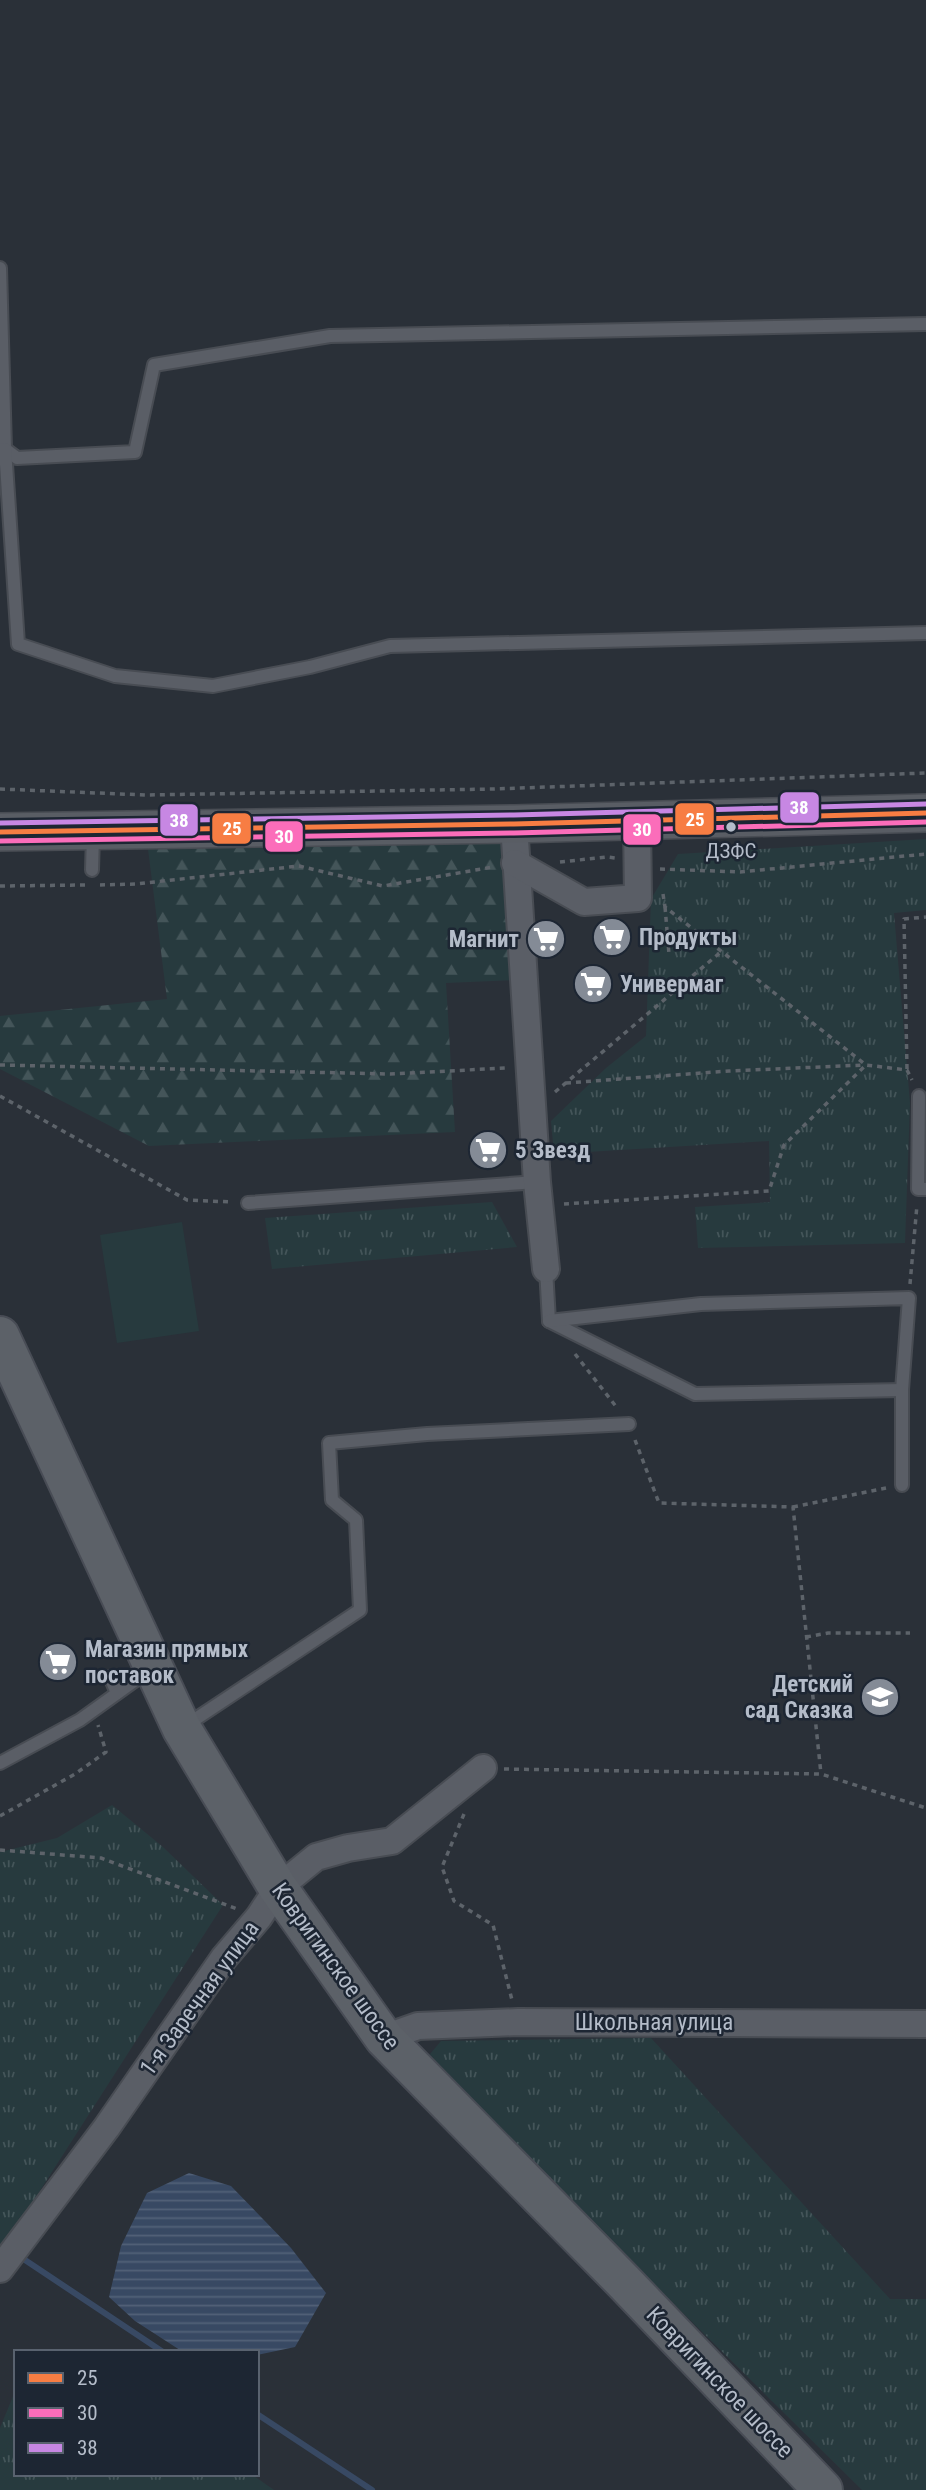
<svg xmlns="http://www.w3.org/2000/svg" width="926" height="2490" viewBox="0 0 926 2490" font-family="'Roboto Condensed',sans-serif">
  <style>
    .grass { fill: url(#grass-tufts) }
    .forest { fill: url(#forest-firs) }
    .pitch { fill: #273a3e }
    .water { fill: url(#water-rules) }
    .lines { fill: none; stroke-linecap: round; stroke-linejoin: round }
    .stream { stroke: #384963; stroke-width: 6 }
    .lane-casing { stroke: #484c53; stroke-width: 16 }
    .street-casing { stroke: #484c53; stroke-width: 30 }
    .secondary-casing { stroke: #484c53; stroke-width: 40 }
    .primary-casing { stroke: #484c55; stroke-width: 42 }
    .path { stroke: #5d636a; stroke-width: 3.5; stroke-dasharray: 5 5; stroke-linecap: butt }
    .lane { stroke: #5a5e66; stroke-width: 12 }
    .street { stroke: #5a5e66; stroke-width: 26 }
    .secondary { stroke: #595d64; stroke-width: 37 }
    .primary { stroke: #5c6168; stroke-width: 38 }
    .bus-1-casing { stroke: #1d2633; stroke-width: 10 }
    .bus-2-casing { stroke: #1d2633; stroke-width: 10 }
    .bus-3-casing { stroke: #1d2633; stroke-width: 10 }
    .bus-1 { stroke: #f77d43; stroke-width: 5 }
    .bus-2 { stroke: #fb6dba; stroke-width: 5 }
    .bus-3 { stroke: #c787e3; stroke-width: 5 }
    .bus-dot { fill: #b4bcc9; stroke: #1d2633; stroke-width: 2.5 }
    .labels { text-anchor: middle; stroke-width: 5; stroke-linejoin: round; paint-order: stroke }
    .bus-label { font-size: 21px; fill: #b4bcc9; stroke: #1d2633 }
    .poi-label { font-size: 23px; font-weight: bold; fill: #b4bcc9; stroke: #1d2633; text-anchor: start }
    .street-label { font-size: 23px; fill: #b4bcc9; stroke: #1d2633 }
    .line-badge { stroke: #1d2633; stroke-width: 2.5 }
    .badge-label { font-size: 19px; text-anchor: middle; font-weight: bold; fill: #fff }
  </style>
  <defs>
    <pattern id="grass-tufts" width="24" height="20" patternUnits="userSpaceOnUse" patternTransform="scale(1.75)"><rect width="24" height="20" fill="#273a3e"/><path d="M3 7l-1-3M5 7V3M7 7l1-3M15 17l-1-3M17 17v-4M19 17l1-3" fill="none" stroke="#445559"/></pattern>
    <pattern id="forest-firs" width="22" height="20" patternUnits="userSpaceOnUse" patternTransform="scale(1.75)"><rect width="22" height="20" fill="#273a3e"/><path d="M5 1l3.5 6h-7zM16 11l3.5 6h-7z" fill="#445559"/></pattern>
    <pattern id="water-rules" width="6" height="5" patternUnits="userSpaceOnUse" patternTransform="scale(1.75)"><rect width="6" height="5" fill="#384963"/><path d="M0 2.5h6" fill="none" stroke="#526178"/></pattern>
  </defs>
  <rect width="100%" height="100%" fill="#2a3038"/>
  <g class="grass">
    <polygon points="926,839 926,910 894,913 910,1103 905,1243 698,1248 695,1207 770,1202 769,1141 554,1154 551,1121 606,1068 646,1036 651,899 678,854"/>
    <polygon points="492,1202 517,1247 272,1269 265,1218"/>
    <polygon points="112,1805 163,1847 223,1905 0,2253 0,1852 57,1838"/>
    <polygon points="651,2038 890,2299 926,2299 926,2490 862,2490 426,2059 441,2041"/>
    <polygon points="16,2389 16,2474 251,2474 274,2490 0,2490 0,2428"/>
  </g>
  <polygon class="forest" points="502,834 514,980 446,983 455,1132 149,1146 0,1069 0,1016 167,999 148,849"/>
  <polygon class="pitch" points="182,1222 199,1331 117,1343 100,1235"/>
  <polygon class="water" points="189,2173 231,2186 291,2248 326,2293 295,2347 257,2355 257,2352 183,2352 135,2321 109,2297 121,2246 147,2193"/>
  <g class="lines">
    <g class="stream">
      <polyline points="19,2256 163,2352"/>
      <polyline points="257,2414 372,2490"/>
    </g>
    <g class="lane-casing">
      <g id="lane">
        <polyline points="0,268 5,449 17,458 135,452 154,365 330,336 926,324"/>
        <polyline points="0,450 5,449 18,644 115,676 213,686 310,667 390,646 926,633"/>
        <polyline points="92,870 93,835"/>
        <polyline points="919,1096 918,1189 926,1189"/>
        <polyline points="248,1203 537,1182"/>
        <polyline points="546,1269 549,1321 695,1394 902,1390"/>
        <polyline points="549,1321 701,1304 909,1298 902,1390 902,1485"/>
        <polyline points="110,1677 117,1693"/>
        <polyline points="185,1726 360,1610 356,1520 332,1500 329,1443 427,1434 629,1424"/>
        <polyline points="0,1763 80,1720 151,1669"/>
      </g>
    </g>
    <g class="street-casing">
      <g id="street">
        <polyline points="514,824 537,1182 546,1269"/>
        <polyline points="515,863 584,902 638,898 637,821"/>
        <polyline points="384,2038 418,2026 518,2022 926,2024"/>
        <polyline points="0,2269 107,2127 224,1958 259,1917 278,1888 316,1857 348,1848 392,1841 483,1768"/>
      </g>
    </g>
    <g class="secondary-casing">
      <polyline id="secondary" points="0,832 514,824 926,813"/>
    </g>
    <g class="primary-casing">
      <polyline id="primary" points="0,1336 182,1729 278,1888 384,2038 624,2282 823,2490"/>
    </g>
    <g class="path">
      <polyline points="0,789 146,795 494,789 926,773"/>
      <polyline points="560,862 607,857 615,858"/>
      <polyline points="660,869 740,872 926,854"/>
      <polyline points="100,885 136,884 299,866 383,886 493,867"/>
      <polyline points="0,886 85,885"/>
      <polyline points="663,894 665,907 866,1065 907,1070 912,1080"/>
      <polyline points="665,907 669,954"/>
      <polyline points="0,1065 390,1074 506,1068"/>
      <polyline points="907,1069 904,919 926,917"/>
      <polyline points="566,1083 729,1071 864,1065"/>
      <polyline points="555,1092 722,951"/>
      <polyline points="0,1096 187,1200 232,1202"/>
      <polyline points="564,1204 769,1191 784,1145 866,1065"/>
      <polyline points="910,1284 917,1205"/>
      <polyline points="575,1354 618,1409"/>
      <polyline points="635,1440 659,1503 793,1507 821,1774"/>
      <polyline points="793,1507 886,1488"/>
      <polyline points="806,1637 828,1633 910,1633"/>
      <polyline points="504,1769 821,1774 926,1808"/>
      <polyline points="464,1814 442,1867 454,1901 493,1925 512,2000"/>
      <polyline points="0,1816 75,1774 106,1752 98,1725"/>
      <polyline points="0,1850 101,1858 237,1909"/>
    </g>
    <use href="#lane" class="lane"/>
    <use href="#street" class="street"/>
    <use href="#secondary" class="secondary"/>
    <use href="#primary" class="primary"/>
    <g class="bus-1-casing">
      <polyline id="bus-1" points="0,832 514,824 926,813"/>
    </g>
    <g class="bus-2-casing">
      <polyline id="bus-2" points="0,841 514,833 926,822"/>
    </g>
    <g class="bus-3-casing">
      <polyline id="bus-3" points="0,823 514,815 926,804"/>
    </g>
    <use href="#bus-1" class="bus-1"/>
    <use href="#bus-2" class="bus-2"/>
    <use href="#bus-3" class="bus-3"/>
  </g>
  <defs>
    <g id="supermarket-disc" transform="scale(2.0125)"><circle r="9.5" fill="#848b96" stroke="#1d2633"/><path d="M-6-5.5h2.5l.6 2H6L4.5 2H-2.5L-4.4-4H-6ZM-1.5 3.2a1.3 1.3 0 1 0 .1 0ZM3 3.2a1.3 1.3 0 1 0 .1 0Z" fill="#fff"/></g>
    <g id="school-disc" transform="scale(2.0125)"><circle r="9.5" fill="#848b96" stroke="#1d2633"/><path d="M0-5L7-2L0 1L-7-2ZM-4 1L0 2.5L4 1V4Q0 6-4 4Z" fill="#fff"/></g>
  </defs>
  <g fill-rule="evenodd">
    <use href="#supermarket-disc" x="612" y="937"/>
    <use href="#supermarket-disc" x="546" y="939"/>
    <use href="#supermarket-disc" x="593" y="984"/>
    <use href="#supermarket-disc" x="488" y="1150"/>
    <use href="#supermarket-disc" x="58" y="1662"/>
    <use href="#school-disc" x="880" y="1697"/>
  </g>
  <circle class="bus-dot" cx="731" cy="827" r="6"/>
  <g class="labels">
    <g class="bus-label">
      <text x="731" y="858">ДЗФС</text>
    </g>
    <g class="poi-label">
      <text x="639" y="945">Продукты</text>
      <text x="519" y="947" text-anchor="end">Магнит</text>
      <text x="620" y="992">Универмаг</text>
      <text x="515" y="1158">5 Звезд</text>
      <text x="85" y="1657">Магазин прямых<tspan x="85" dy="26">поставок</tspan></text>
      <text x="853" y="1692" text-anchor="end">Детский<tspan x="853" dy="26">сад Сказка</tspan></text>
    </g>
    <g class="street-label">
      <text transform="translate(336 1966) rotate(54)" y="8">Ковригинское шоссе</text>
      <text transform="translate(199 1998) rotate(-54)" y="8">1-я Заречная улица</text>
      <text x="654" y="2030">Школьная улица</text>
      <text transform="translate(720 2382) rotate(46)" y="8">Ковригинское шоссе</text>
    </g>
  </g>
  <g class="line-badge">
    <rect x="779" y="791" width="41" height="33" rx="7" fill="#c787e3"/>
    <rect x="674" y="802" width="41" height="34" rx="7" fill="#f77d43"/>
    <rect x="159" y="803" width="40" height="34" rx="7" fill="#c787e3"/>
    <rect x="211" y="812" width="41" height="33" rx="7" fill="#f77d43"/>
    <rect x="622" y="813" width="40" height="33" rx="7" fill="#fb6dba"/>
    <rect x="264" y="820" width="40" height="33" rx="7" fill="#fb6dba"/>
  </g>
  <g class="badge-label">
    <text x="799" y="814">38</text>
    <text x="695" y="826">25</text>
    <text x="179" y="827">38</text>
    <text x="232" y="835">25</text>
    <text x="642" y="836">30</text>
    <text x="284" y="843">30</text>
  </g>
  <rect x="14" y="2350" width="245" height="126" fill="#1d2633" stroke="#59626f" stroke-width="2"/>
  <rect x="28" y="2373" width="35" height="10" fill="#f77d43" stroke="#59626f" stroke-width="2"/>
  <text x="77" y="2385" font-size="21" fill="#b4bcc9">25</text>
  <rect x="28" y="2408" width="35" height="10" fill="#fb6dba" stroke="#59626f" stroke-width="2"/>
  <text x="77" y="2420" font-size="21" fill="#b4bcc9">30</text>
  <rect x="28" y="2443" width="35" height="10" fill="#c787e3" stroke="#59626f" stroke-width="2"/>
  <text x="77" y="2455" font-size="21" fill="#b4bcc9">38</text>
</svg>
